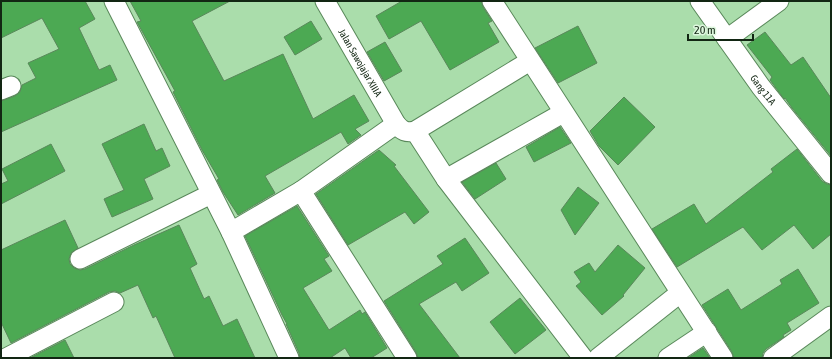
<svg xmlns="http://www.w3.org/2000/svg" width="832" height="359" viewBox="0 0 832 359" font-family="'Asap Condensed',sans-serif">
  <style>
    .building { fill: #4ca953; stroke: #59885a }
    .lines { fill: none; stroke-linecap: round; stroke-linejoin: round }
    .street-casing { stroke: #59885a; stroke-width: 21 }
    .street { stroke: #fff; stroke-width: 19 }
    .labels { text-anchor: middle; stroke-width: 3.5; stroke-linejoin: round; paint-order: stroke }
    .street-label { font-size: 10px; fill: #122613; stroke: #ddf7dd }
  </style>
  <rect width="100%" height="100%" fill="#aaddab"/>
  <g class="building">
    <polygon points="1,1 85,1 95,19 79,28 99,70 110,65 117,80 1,132 1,101 15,96 20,92 22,85 36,78 28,63 59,49 42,18 1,38"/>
    <polygon points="130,1 230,1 192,21 224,81 283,54 313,119 354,95 369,121 355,129 361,135 348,144 341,132 265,176 275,193 238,215 223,192 217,180 219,179 202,150 173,92 175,91 137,22 141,21"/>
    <polygon points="402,1 481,1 483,7 492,21 488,23 499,42 450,70 421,21 389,39 376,16"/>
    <polygon points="311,21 322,39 295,55 284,37"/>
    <polygon points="578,26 597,63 558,83 535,48"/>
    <polygon points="765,32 791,65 803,57 831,98 831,156 792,108 785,98 784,99 770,80 772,77 747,45"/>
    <polygon points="385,42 402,71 384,81 367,52"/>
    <polygon points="624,97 655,127 618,165 599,146 590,131"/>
    <polygon points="144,124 156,151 162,148 170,166 144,179 153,199 112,217 104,199 124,190 102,144"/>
    <polygon points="560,127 571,143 534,162 526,147"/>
    <polygon points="51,144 65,171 1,204 1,184 8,181 2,169"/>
    <polygon points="797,149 822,181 827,184 831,185 831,234 813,249 794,225 762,250 743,227 677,267 652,229 694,204 706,224 773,172 771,169"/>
    <polygon points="379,150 396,165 394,166 429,212 414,224 405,212 348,245 316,194"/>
    <polygon points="496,163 506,179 475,199 462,182"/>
    <polygon points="578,187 599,203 575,235 561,210"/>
    <polygon points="297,206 329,256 324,259 332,271 303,288 329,330 360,310 362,314 365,312 387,348 371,358 351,358 345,348 330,358 300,358 299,353 286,324 287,324 282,315 245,236"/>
    <polygon points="65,220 78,248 71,253 69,259 70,264 74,268 80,270 85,269 134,245 179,225 197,264 190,268 204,299 209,296 223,326 237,319 255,358 175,358 156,316 153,318 138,285 120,293 115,291 109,292 11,343 1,322 1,250"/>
    <polygon points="465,238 489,273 462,291 456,282 419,304 460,358 418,358 416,352 384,301 443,264 437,256"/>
    <polygon points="618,245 645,268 623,295 624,296 602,315 576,286 581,282 574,272 589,263 595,272"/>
    <polygon points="798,269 819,303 787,323 791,330 783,335 784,337 766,349 763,353 762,358 734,358 732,352 702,305 728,289 741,310 782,284 780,280"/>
    <polygon points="520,298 546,330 515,354 490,322"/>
    <polygon points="65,340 74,358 30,358"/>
    <polygon points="703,348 710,358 688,358"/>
  </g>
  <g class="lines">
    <g class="street-casing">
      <g id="street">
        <polyline points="114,1 231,232 289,358"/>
        <path id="s1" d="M325 1 396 124C402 131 406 133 415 131L530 61"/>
        <polyline points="492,1 723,358"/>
        <path id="s2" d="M700 1 761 87 831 174"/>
        <polyline points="727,39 779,1"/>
        <polyline points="1,90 11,86"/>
        <polyline points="415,131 446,179 583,358"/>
        <polyline points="446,179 563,113"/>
        <polyline points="301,191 407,358"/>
        <polyline points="231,232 301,191 396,124"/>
        <polyline points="80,259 211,194"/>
        <polyline points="6,358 114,302"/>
        <polyline points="598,358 680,293"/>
        <polyline points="668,358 707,332"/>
        <polyline points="773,358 831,316"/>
      </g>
    </g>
    <use href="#street" class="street"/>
  </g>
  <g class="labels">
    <g class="street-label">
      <text dy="4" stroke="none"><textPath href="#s1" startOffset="71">Jalan Sawojajar XIIIA</textPath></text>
      <text dy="4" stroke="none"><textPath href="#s2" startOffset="109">Gang 11A</textPath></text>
    </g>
  </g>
  <rect width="832" height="359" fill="none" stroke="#122613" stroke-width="4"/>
  <path d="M688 34v6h65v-6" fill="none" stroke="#122613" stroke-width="2"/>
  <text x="694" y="34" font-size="12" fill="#122613" stroke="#ddf7dd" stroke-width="3" paint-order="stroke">20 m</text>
</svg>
